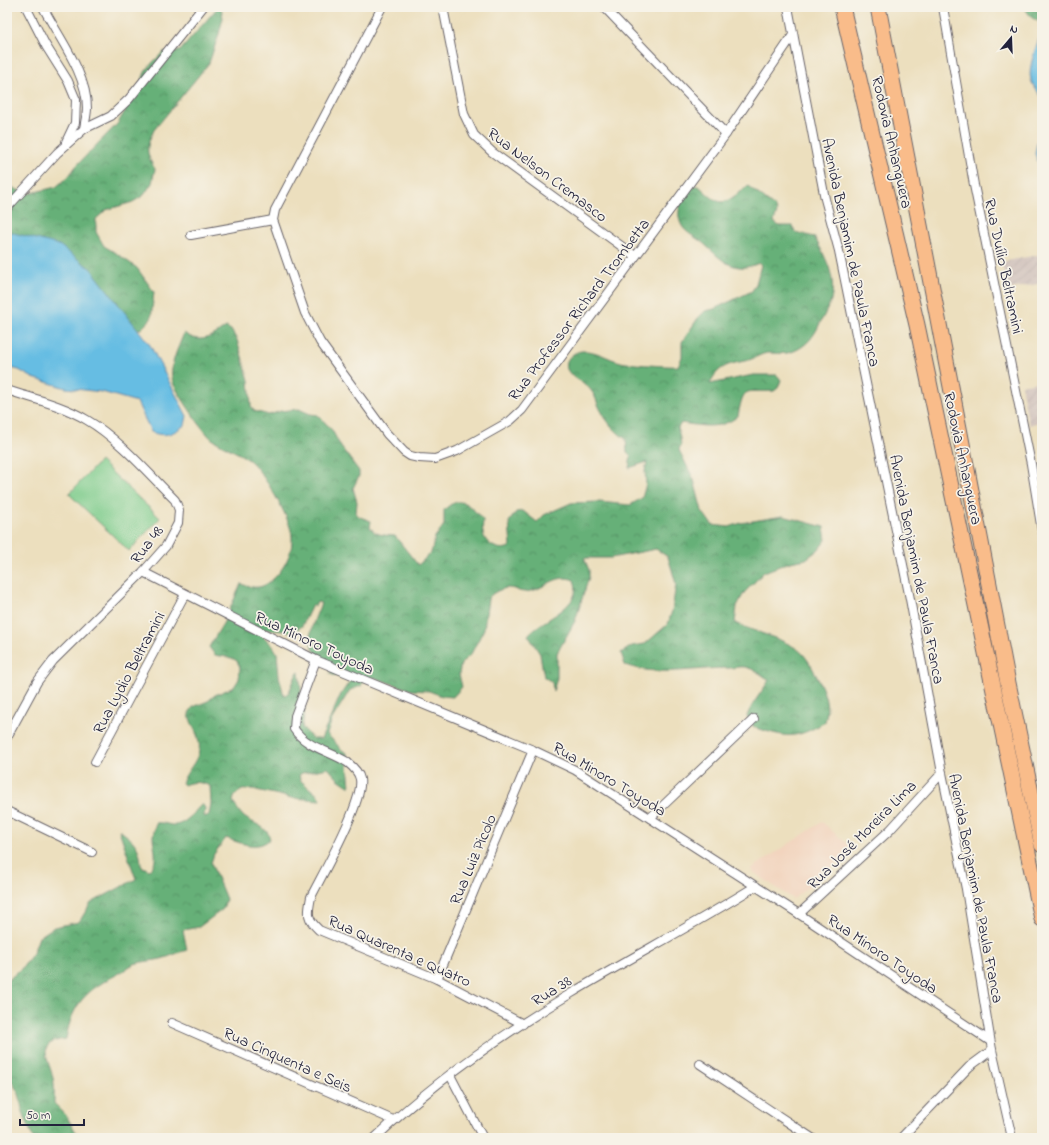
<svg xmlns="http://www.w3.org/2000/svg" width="1049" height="1145" viewBox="0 0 1049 1145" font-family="'Indie Flower',sans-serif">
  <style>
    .built { fill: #f2d4be }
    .industrial { fill: url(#industrial-furrows) }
    .grass { fill: #7ecc8c; stroke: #507764 }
    .forest { fill: url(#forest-crowns); stroke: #44695a; fill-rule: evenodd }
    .water { fill: #66bde3; stroke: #44708f }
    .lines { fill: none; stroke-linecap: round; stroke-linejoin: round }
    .street-casing { stroke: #696469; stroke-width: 10 }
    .highway-casing { stroke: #696469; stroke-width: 17 }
    .street { stroke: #fff; stroke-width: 8 }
    .highway { stroke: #f9bc8a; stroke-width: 15 }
    .labels { text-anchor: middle; stroke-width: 3.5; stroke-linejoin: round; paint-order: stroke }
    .street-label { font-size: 16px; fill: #22223b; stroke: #f7f3e8 }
  </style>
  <defs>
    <pattern id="industrial-furrows" width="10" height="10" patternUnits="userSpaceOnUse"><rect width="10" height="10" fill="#cfc0ba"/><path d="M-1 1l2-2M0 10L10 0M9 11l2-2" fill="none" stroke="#b1a5a1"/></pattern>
    <pattern id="forest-crowns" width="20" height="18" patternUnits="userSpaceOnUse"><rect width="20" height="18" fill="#66b078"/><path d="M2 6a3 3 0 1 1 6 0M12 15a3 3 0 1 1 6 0" fill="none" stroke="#548f64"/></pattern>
  </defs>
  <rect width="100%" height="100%" fill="#f7f3e8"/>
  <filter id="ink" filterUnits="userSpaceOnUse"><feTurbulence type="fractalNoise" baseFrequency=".025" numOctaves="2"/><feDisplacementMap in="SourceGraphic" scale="8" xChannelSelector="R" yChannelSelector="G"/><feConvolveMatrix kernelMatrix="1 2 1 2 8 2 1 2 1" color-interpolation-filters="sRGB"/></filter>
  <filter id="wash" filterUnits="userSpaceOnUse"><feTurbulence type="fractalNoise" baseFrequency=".012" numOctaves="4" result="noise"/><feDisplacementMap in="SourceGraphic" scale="16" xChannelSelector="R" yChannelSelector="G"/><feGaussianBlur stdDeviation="0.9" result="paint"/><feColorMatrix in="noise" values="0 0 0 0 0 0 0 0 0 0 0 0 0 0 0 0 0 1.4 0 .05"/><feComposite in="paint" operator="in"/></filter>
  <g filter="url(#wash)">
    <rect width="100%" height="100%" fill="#ecdfbe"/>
    <polygon class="built" points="822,822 854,850 793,899 753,872 751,869"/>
    <g class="industrial">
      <polygon points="1042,254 1042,283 1007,290 1002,262"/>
      <polygon points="1042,381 1042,421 1029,425 1021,385"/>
    </g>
    <polygon class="grass" points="100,461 160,518 129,551 69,494"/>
    <g class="forest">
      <path d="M218 7H221L223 18 219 34 209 63 154 130C146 146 145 153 155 169L152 183 144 195 133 202 106 210 96 219V232L104 246 116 253 137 268 154 292 151 319 141 329 128 328 7 245V185L27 194 56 187 68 177 77 165 118 123 140 85 145 72 153 62 163 52 180 51Z"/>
      <polygon points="1024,7 1042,7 1042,21 1039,22 1031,17"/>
      <path d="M694 186H699C723 209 722 205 748 186L776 208 777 212 774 222 779 226H793L795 232 814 237C825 255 837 278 831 300 828 308 824 316 820 323 815 335 807 346 794 351 785 355 776 353 767 353 761 354 755 358 749 360 732 364 718 364 710 384L753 375H777L781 380 778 388 774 391C745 393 744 384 738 416 721 430 702 426 681 423L678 428 681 444 679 450 694 480 702 511 712 525 729 527 741 523 783 516 824 527 826 540 818 550 806 559 790 562 764 572 744 593 737 606 735 623C754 632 790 640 803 654 810 662 814 671 819 681 826 697 829 705 825 722 795 740 786 738 754 727L747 716C753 701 761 694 769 680 761 674 754 669 745 667 740 666 734 668 729 668 694 668 659 677 625 665L621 653 632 646 645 644 668 624 672 611 676 584 672 570 668 557 656 549 611 558H584L589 570V577L575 621 557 653V678L553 691 552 682 544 677 540 654 528 635C541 619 585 607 574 580 555 572 543 592 524 592 519 592 514 588 509 588 502 588 491 593 488 599L484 629 471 654 461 664 459 674 462 687 453 697 442 696 429 691 411 690 372 677 364 679 361 686 350 690 332 719 327 734 342 750 347 753 350 787 338 779 328 768 302 773 299 775 301 781 320 797 321 800 292 798 252 789 242 790 235 795 233 801C236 807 239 812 244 817 253 824 268 826 270 839 258 851 240 843 226 838L214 854 211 863 226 899 223 909 199 927 183 930 187 950C178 952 170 957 161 959 153 961 143 961 134 964 129 966 124 971 118 974 87 990 72 1003 66 1039 34 1042 49 1059 53 1078 55 1085 54 1095 54 1103L65 1114 79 1137 83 1138H33L22 1109 19 1094 7 1073V981L23 967 33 953 39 937 54 927 79 922 91 903 136 879 119 830C135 841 140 847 141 866L149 870C160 862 153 846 153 836 154 831 155 827 156 823 162 822 166 824 172 825 185 826 194 812 202 804L205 808 204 817 209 815 211 803 210 786C201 782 193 781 184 785L182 783C187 769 202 758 199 743 198 732 190 724 189 713L193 707 208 701 215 695 234 687 239 679 240 667 237 661 232 658 215 655 209 647 224 622 241 584C258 590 265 588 278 574 287 563 293 550 292 536 291 519 262 470 249 460 238 452 224 447 212 439 203 432 180 396 174 385 167 368 178 349 184 333 200 345 212 337 226 327L231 330 237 340 249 380 251 406 254 411 269 415 281 411 299 409 310 414 318 415 332 430 341 447 359 471V476L353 488 357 502 356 513 360 517 371 521 370 527C375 536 386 535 395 536L418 565 431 553 435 537 444 525V510C461 493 470 506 483 520 483 524 482 529 483 533 485 545 501 553 511 546L509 522 516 512 523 511 537 522 544 515 571 503 599 502 630 505 642 498 646 484 645 471 647 462 629 468 631 456 627 452 626 439C616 432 609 425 603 414 594 400 598 394 582 382 577 379 571 376 568 371 562 361 573 351 583 351 596 350 608 359 621 362 627 364 674 367 678 366L682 357V342L698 318 705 311 714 309 752 291 756 284 761 265 759 263C733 275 721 259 703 243 697 238 686 233 682 226 674 212 682 194 694 186ZM317 602 321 603C316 617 304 638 315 652 319 657 327 662 332 666L330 674 350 681 341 694 321 739H313L302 727 305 709 302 700 299 672 297 673 289 692 284 696 279 676 277 653 273 646 260 633V629L294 632 302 626 312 605 315 606Z"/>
    </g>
    <g class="water">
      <path d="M1042 31V98C1039 92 1033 87 1031 80 1027 68 1038 42 1042 31Z"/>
      <polygon points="1042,126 1042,173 1035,154 1039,131"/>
      <path d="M10 232 59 245 91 269 150 345 187 416 185 425C173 433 166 438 151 432L137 402 102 392 66 388 33 378 19 370 7 367V235Z"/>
    </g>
  </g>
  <g filter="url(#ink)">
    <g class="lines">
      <g class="street-casing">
        <g id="street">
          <polyline points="26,7 46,46 68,81 76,100 75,123 66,142"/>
          <path d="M43 7C58 37 87 73 87 108 87 114 85 122 84 129"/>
          <polyline points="382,7 275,210 273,220 305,313 320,342 387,434 404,452 410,456 419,458 435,459 457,451 510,421 522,410 726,134 793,35"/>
          <polyline points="443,7 464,114 474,135 492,152 635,256"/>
          <polyline points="604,7 726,134"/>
          <polyline points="788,7 825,199 839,251 910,599 942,773 966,889 992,1050 1012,1138"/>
          <polyline points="943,7 974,185 1031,464 1042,531"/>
          <polyline points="7,208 57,153 84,129 111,116 129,99 203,7"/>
          <polyline points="191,235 273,220"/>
          <path d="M7 390C34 399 62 405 87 420 118 438 149 474 175 500L179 510 178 523 166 546 143 572 53 661 37 682 7 737"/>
          <polyline points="143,572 316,660 533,750 575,770 799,914 990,1041"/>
          <path d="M316 660 295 716 294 729C306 747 329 751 347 762 352 766 359 773 360 779 364 801 323 873 311 897 308 913 306 918 319 930L437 979 523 1024"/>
          <polyline points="95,762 185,594"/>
          <polyline points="7,811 92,852"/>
          <polyline points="650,818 754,719"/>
          <polyline points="799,914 890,830 942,773"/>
          <polyline points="437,979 533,750"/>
          <polyline points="172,1023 393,1120"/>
          <polyline points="700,1064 812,1138"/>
          <polyline points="450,1075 483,1138"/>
          <path d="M375 1138C433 1083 501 1035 570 994 632 957 695 924 756 886"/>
          <polyline points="901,1138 969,1067 992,1050"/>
        </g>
      </g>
      <g class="highway-casing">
        <g id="highway">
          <polyline points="842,7 917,325 1042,919"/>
          <polyline points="878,7 1008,683 1042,845"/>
        </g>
      </g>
      <use href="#street" class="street"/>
      <use href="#highway" class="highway"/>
    </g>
  </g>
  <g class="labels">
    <g class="street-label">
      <text transform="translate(893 142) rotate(77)" y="6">Rodovia Anhanguera</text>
      <text transform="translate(548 174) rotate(37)" y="6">Rua Nelson Cremasco</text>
      <text transform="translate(852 252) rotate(78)" y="6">Avenida Benjamim de Paula Franca</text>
      <text transform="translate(1005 266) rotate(78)" y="6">Rua Duílio Beltramini</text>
      <text transform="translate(578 309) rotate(-53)" y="6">Rua Professor Richard Trombetta</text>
      <text transform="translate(964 458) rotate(78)" y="6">Rodovia Anhanguera</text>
      <text transform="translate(146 544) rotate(-53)" y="6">Rua 48</text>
      <text transform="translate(918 569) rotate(79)" y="6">Avenida Benjamim de Paula Franca</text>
      <text transform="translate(315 642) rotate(25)" y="6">Rua Minoro Toyoda</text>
      <text transform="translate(128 672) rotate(-62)" y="6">Rua Lydio Beltramini</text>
      <text transform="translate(610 778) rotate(31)" y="6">Rua Minoro Toyoda</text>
      <text transform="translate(861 834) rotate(-45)" y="6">Rua José Moreira Lima</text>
      <text transform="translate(472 859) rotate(-67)" y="6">Rua Luiz Picolo</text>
      <text transform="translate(977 888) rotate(79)" y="6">Avenida Benjamim de Paula Franca</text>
      <text transform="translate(400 950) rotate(24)" y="6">Rua Quarenta e Quatro</text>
      <text transform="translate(883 953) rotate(34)" y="6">Rua Minoro Toyoda</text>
      <text transform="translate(551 990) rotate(-32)" y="6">Rua 38</text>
      <text transform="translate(288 1059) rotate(24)" y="6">Rua Cinquenta e Seis</text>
    </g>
  </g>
  <rect width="1049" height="1145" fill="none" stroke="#f7f3e8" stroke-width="24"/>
  <g transform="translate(1011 38) rotate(19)" stroke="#f7f3e8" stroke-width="3" paint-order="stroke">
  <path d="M0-3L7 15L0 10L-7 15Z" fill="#22223b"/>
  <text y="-6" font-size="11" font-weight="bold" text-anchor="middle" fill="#22223b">N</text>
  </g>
  <path d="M20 1119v6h64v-6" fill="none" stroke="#22223b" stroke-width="2"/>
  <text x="26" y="1119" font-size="12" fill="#22223b" stroke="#f7f3e8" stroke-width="3" paint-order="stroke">50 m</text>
</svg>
